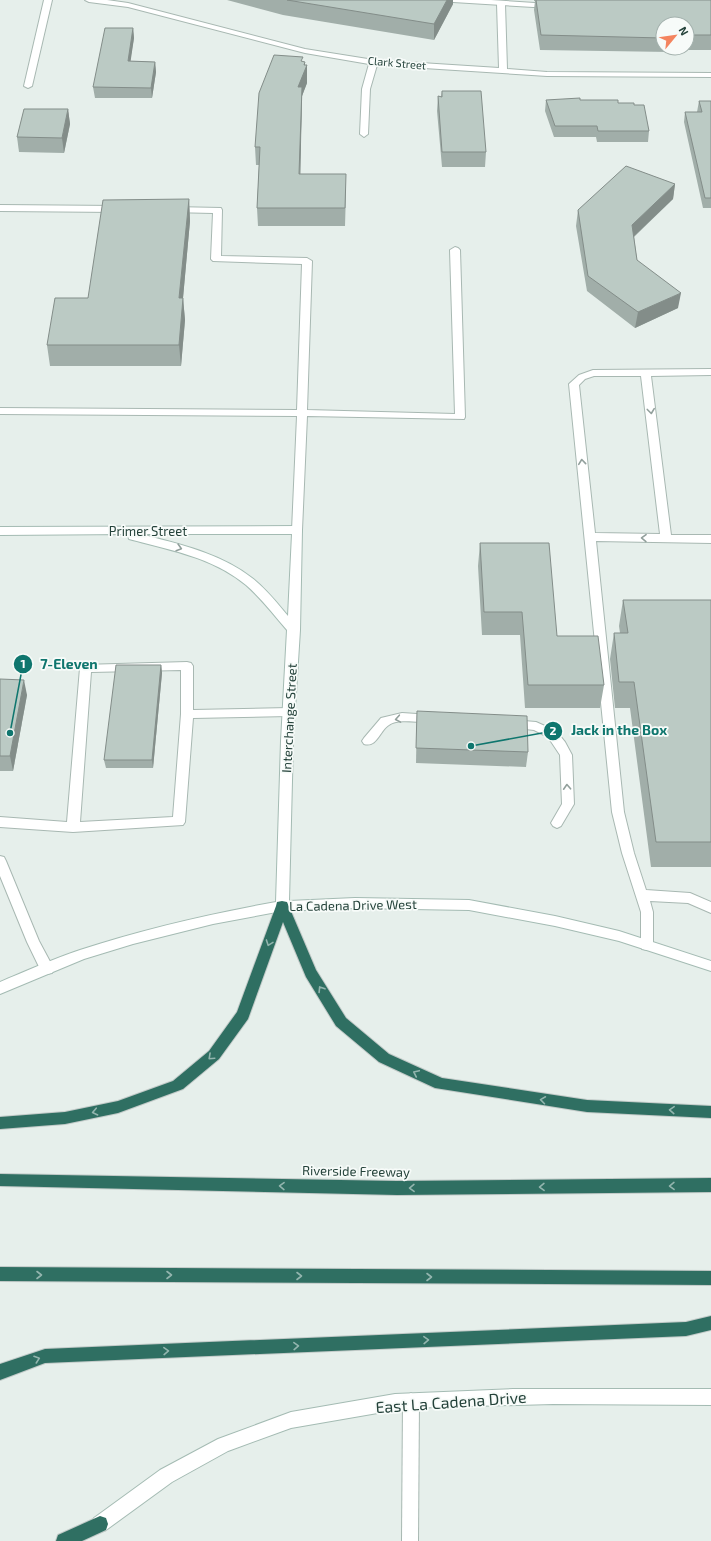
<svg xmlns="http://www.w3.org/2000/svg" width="711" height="1541" viewBox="0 0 711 1541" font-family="'Exo 2',sans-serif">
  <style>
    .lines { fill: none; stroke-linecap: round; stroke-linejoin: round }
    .lane-casing { stroke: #a8b8b2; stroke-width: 2 }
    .street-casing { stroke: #a8b8b2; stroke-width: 2 }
    .secondary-casing { stroke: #a4bbb3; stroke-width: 2 }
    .highway-casing { stroke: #c2cac8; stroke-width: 2 }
    .lane { fill: #fff; fill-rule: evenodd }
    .street { fill: #fff; fill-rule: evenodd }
    .secondary { fill: #fff; fill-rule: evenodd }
    .highway { fill: #2f6f62; fill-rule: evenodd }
    .wall { fill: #a1aea9; fill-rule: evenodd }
    .shaded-wall { fill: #838d89 }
    .building { fill: #bbcac4; stroke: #838d89 }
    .oneway { stroke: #92a09c }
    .oneway2 { stroke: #93b5ae }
    .labels { text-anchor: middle; stroke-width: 3.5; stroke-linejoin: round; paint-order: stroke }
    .far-street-label { font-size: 11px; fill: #24423a; stroke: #f7fbf9 }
    .street-label { font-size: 13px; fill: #24423a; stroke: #f7fbf9 }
    .near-street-label { font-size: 16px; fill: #24423a; stroke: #f7fbf9 }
    .leader { fill: none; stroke: #0f766e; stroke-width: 1.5 }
    .callout-dot { fill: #0f766e; stroke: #f7fbf9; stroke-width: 1.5 }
    .mark-label { font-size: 12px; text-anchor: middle; font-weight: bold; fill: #fff }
    .callout-label { font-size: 14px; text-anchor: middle; font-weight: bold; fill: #0f766e; stroke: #f7fbf9; stroke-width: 3.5; stroke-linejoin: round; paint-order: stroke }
  </style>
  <rect width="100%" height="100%" fill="#e6efeb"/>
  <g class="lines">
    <g class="lane-casing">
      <g id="lane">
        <polygon points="449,0 491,0 550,4 554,6 550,8 453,2"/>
        <polygon points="0,205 117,206 121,209 117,212 0,211"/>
        <polygon points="173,207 221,208 222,210 221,256 307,258 312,261 307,410 455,414 450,250 455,247 458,248 460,250 465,417 464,419 307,416 302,530 301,533 293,533 292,530 297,416 0,414 0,408 297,410 302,264 213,261 211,259 213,213 170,212 169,210"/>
        <path d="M711 369V375L651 376 671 535H711V543L596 541 624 812 634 853 646 890 690 893 711 902V913L688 903 650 901 653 912V945L652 949 647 950 642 949 641 945V912L622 853 612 812 569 384 579 375 593 370ZM594 376H641L660 534 595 533 579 385 585 379Z"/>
        <path d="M187 662 191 663 193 666V710L289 708 293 709 295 712 293 715 289 716 193 718 185 822 183 825 73 832 0 827V817L67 822 80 668 82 665ZM181 670V714L173 817 80 822 91 672Z"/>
        <path d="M402 713 432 715 436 716 438 719 436 722 432 723C421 723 398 718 389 725 380 730 377 748 364 744L362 741 364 738 381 718Z"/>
        <polygon points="512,720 536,722 556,731 565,742 572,755 574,804 561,826 557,828 553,826 551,823 562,804 560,755 548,737 534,730 508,727 506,724 508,721"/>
        <polygon points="0,856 4,857 6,861 39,941 54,969 52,973 47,974 42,973 27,942 0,876"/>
        <polygon points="411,1393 416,1396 419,1401 418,1541 402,1541 403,1401 406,1396"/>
      </g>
    </g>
    <g class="street-casing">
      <g id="street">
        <polygon points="44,0 52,0 32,86 28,88 24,86"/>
        <polygon points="85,0 107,0 128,3 305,49 374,60 499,68 497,4 501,2 505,4 507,69 547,72 711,73 711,77 547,76 377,65 370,89 368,134 364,137 360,134 362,89 369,64 305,53 128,7 89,2"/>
      </g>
    </g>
    <g class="secondary-casing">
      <g id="secondary">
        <path d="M297 526 301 527 302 530 300 630 293 741 289 901 355 898 469 900 555 916 619 931 711 961V971L619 941 555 926 469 910 355 908 282 911 213 924 133 944 84 959 0 994V982C26 971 53 959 80 950 144 929 210 914 276 902L281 741 287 630C274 615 261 598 246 585 212 557 170 550 129 539L128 536 129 534 0 535V527ZM140 534H292L288 616C277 603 266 589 252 578 220 553 179 544 140 534Z"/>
        <polygon points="513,1389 711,1389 711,1405 553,1404 434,1407 395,1410 291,1428 228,1451 172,1482 106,1530 100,1532 94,1530 92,1524 94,1518 160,1470 218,1439 291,1412 395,1394"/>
      </g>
    </g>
    <g class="highway-casing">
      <g id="highway">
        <polygon points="282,901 287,902 316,970 346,1018 389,1054 442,1078 587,1100 711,1106 711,1118 587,1112 435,1088 379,1062 336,1026 306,977 283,922 248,1019 219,1059 183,1089 118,1113 65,1124 0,1129 0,1117 65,1112 118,1101 173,1081 209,1051 237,1012 276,906 277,902"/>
        <polygon points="0,1174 397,1181 711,1178 711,1192 397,1195 0,1186"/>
        <polygon points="0,1267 711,1271 711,1285 0,1281"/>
        <polygon points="711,1316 711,1330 686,1336 45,1363 0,1380 0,1364 45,1349 686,1322"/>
        <polygon points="100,1516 106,1518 108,1524 106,1530 82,1541 56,1541 58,1535"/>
      </g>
    </g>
    <use href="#lane" class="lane"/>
    <use href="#street" class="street"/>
    <use href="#secondary" class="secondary"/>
    <use href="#highway" class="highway"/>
  </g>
  <g class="wall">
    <polygon points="227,0 453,0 453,4 434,40 283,15"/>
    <path d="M534 0H711V50H679L678 52H670L540 50 534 10 535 1H534ZM663 24H687V48H663Z"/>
    <polygon points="133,28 134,38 130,61 155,62 156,72 152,98 95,98 93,87"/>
    <polygon points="303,62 305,65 307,65 307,83 302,96 300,174 346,192 345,226 258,226 257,208 259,165 256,165 255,147"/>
    <polygon points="442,91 486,152 485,167 442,167 437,111 438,96 441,97"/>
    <polygon points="546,100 580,100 618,103 634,105 649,131 648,142 597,142 596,137 554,137 545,111"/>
    <polygon points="699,101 711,101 711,208 703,208 684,122 685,112 697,112"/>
    <polygon points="68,109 70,124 64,153 19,152 17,137"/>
    <polygon points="675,184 673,199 634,237 637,260 678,308 635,328 587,291 576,226 578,210"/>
    <polygon points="189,199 190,221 183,298 185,320 181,366 50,366 47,345 88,298"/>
    <polygon points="480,543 557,636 604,685 600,708 525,708 520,635 482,635 478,566"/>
    <polygon points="623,600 711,600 711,867 651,867 630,708 615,708 610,659 614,633 620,633 619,626"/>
    <polygon points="161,665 162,673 153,768 106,768 104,760"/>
    <polygon points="0,679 27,695 13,771 0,771"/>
    <polygon points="417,711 528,752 526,767 416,763"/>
  </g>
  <g class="shaded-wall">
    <polygon points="447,0 453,0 453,4 434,40 434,24"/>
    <polygon points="133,28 134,38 129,72 128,61"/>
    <polygon points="155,62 156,72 152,98 151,88"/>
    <polygon points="305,62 305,69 307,65 307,83 302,96 300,192 298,87"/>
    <polygon points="68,109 70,124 64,153 62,138"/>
    <polygon points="675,184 673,199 630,240 632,225"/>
    <polygon points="189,199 190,221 181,320 179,298"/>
    <polygon points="681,293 678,308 635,328 638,312"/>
    <polygon points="183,298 185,320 181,366 179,345"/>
    <polygon points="161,665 162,673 153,768 152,760"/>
    <polygon points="24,680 27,695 13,771 10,756"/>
  </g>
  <g class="building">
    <polygon points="287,0 447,0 434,24"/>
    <polygon points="536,0 711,0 711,35 687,35 687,24 663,24 663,38 541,35"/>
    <polygon points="105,28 133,28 128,61 155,62 151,88 93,87"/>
    <polygon points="274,55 303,57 301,61 305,62 304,65 307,65 298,87 302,87 299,174 346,174 345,208 257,208 260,147 255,147 259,93"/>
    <polygon points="442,91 481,91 486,152 442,152 438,96 442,97"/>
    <polygon points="580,98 580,100 618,100 618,103 634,103 634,105 644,105 649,131 598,131 597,126 555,126 546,100"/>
    <polygon points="699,101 711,101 711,198 705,198 685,112 702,112"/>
    <polygon points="24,109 68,109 62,138 17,137"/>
    <polygon points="626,166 675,184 632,225 637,260 681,293 638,312 588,276 578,210"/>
    <polygon points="189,199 179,298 183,298 179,345 47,345 55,298 88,298 103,200"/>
    <polygon points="480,543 549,543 557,636 598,636 604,685 528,685 522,612 484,612"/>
    <polygon points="623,600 711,600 711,842 656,842 634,682 619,682 614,633 628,633"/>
    <polygon points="116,665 161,665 152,760 104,760"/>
    <polygon points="0,679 24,680 10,756 0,756"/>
    <polygon points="417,711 527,716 528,752 416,748"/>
  </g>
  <defs><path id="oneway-chevron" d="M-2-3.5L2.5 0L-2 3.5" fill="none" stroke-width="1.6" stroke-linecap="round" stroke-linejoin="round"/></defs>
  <g class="oneway">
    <use href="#oneway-chevron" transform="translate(651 411) rotate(83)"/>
    <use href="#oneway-chevron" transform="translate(582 462) rotate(-96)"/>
    <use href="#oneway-chevron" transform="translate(644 538) rotate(-179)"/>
    <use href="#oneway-chevron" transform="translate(179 548) rotate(16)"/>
    <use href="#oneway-chevron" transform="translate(398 719) rotate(170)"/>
    <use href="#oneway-chevron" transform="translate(567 787) rotate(-93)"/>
  </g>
  <g class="oneway2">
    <use href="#oneway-chevron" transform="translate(269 943) rotate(110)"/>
    <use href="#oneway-chevron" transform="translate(321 989) rotate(-122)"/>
    <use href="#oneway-chevron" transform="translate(211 1057) rotate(137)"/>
    <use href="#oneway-chevron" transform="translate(416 1073) rotate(-155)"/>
    <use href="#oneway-chevron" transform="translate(543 1100) rotate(-172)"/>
    <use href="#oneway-chevron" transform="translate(672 1110) rotate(-177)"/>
    <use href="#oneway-chevron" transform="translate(95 1112) rotate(168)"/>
    <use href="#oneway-chevron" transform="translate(282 1186) rotate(-179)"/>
    <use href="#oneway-chevron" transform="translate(672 1186) rotate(179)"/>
    <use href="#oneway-chevron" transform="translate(542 1187) rotate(179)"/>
    <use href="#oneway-chevron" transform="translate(412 1188) rotate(179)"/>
    <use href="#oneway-chevron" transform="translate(39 1275)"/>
    <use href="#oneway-chevron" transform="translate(169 1275)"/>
    <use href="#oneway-chevron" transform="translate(299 1276)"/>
    <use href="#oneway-chevron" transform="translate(429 1277)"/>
    <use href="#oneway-chevron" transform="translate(426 1340) rotate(-2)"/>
    <use href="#oneway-chevron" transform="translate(296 1346) rotate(-2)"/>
    <use href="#oneway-chevron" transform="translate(166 1351) rotate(-2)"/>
    <use href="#oneway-chevron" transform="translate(37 1359) rotate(-19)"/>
  </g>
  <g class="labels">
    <g class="far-street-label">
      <text transform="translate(397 63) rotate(5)" y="4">Clark Street</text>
    </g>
    <g class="street-label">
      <text x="148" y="536">Primer Street</text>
      <text transform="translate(289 718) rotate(-87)" y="5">Interchange Street</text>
      <text transform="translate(353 905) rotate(-1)" y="5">La Cadena Drive West</text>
      <text transform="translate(356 1171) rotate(1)" y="5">Riverside Freeway</text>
    </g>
    <g class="near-street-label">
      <text transform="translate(451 1402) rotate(-4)" y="6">East La Cadena Drive</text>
    </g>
  </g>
  <path class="leader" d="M10 733L23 664M471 746L553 731"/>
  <g class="callout-dot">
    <circle cx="10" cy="733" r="4"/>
    <circle cx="471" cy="746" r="4"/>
    <circle cx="23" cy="664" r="10"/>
    <circle cx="553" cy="731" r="10"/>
  </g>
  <g class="mark-label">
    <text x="23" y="668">1</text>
    <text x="553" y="735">2</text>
  </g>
  <g class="callout-label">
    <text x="69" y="669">7-Eleven</text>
    <text x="619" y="735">Jack in the Box</text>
  </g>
  <g transform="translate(675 36) rotate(61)"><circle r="19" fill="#f7fbf9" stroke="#a3b1ad"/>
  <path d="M0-3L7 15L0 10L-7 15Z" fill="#f4845f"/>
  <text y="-6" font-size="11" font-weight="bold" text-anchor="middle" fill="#24423a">N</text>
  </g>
</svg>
